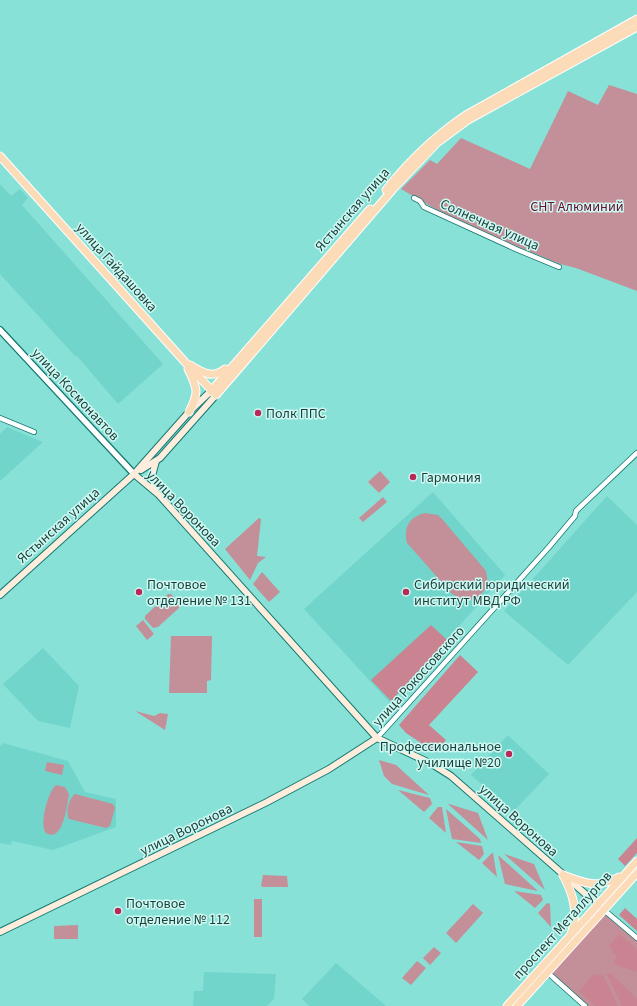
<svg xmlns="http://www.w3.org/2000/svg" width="637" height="1006" viewBox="0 0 637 1006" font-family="'Source Sans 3',sans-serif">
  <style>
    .built { fill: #72d5cb }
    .green { fill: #c38f98 }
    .forest { fill: #ca8391 }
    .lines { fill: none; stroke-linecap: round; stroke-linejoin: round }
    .minor-casing { stroke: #147971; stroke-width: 6 }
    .tertiary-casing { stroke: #147971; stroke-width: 8 }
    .secondary-casing { stroke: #147971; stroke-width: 8 }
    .primary-casing { stroke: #fff; stroke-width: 9 }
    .minor { stroke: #fff; stroke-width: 4.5 }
    .tertiary { stroke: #fff; stroke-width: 5.5 }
    .secondary { stroke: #feeddc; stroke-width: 6 }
    .primary { stroke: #fcdbb9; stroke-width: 7 }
    .poi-dot { fill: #b82958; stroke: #cff9f3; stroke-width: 1.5 }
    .labels { text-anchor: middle; stroke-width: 3; stroke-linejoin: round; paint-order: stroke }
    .park-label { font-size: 14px; fill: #66102e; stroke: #cff9f3 }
    .street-label { font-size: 14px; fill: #193e3a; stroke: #cff9f3 }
    .poi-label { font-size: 14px; fill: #193e3a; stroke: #cff9f3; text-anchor: start }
  </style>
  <rect width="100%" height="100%" fill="#88e1d7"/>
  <g class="built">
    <polygon points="0,184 11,196 20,189 28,198 22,205 163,364 118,404 77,356 76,357 0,274"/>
    <polygon points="7,427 43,442 0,481 0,434"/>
    <polygon points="433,492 505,575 390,703 304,609"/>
    <polygon points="607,496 637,525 637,592 568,665 504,611"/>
    <polygon points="43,648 79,686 70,728 38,721 3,684"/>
    <polygon points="508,735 549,774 513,812 471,775"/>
    <polygon points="3,743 68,761 85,792 116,799 116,827 53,850 12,841 11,845 0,843 0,746"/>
    <polygon points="336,963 349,974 386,1006 309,1006 302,999"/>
    <polygon points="204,972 276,974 274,999 267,1006 193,1006 194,991 203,991"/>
  </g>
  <g class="green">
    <polygon points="609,85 637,94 637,291 576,268 560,264 458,222 401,189 430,160 437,164 461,138 530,169 568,91 598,105"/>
    <polygon points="380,471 390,482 379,493 368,482"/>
    <polygon points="383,497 387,502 363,522 359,518"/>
    <path d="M425 513 438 515 443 520 486 571 488 584 485 590 476 599 464 600 452 594 407 543C403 528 409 517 425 513Z"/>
    <polygon points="259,518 261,519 257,556 266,557 258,563 250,580 225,549"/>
    <polygon points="262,572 280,592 269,602 253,584"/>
    <polygon points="168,594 171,594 179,603 179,608 158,627 153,628 145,619 145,616"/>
    <polygon points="143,620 154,634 147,640 136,626"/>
    <polygon points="171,636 212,636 211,680 207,681 207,693 169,693"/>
    <polygon points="135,711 154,716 160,713 168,714 165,730"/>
    <polygon points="379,760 396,765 429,795 392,784 384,776"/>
    <polygon points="47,762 64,765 62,775 45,771"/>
    <path d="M56 785 65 787 69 794C67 806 63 843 46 833 39 825 48 791 56 785Z"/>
    <polygon points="398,790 430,798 432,804 424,812"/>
    <path d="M75 794 113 804 115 808 110 826 106 828 69 819C65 813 69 798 75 794Z"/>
    <polygon points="449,804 478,813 488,840 448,804"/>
    <polygon points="438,807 442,807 446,833 429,818"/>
    <polygon points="446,809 480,839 481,843 452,839"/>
    <polygon points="456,842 482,846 484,854 479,860"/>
    <polygon points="492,853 493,853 497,877 482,863"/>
    <polygon points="504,854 534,864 545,890"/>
    <polygon points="498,855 538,891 505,884"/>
    <polygon points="263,875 287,876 288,887 263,887 261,886"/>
    <polygon points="514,891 541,895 543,900 535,908"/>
    <rect x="254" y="899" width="8" height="38"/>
    <polygon points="547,903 550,904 551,927 538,913"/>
    <polygon points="473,904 483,913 456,943 446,933"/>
    <polygon points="604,910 637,938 637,1006 585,1006 547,972"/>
    <polygon points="78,925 78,939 54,939 54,926"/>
    <polygon points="434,947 441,953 430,965 423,958"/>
    <polygon points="417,961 426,968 411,985 402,978"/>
  </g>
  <g class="forest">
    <polygon points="431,625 447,640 391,701 371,680"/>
    <polygon points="460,655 478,672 429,725 446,740 436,753 406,733 399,725"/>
    <polygon points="637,838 637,853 625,866 618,859"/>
    <polygon points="625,908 637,919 637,931 619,915"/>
    <polygon points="619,934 637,949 637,972 614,964 616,956 609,946"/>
    <polygon points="610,973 637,999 637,1006 622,1006 607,974"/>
    <polygon points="594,974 603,975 618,1006 595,1006 579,991"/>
  </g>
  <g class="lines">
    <g class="minor-casing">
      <g id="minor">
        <polyline points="414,198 420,201 424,207 518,250 559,267"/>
        <polyline points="0,418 34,432"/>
        <polyline points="377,738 549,547 575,516 576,511 637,453"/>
        <polyline points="604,910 637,938"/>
        <polyline points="547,972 585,1006"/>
      </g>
    </g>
    <g class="tertiary-casing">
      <polyline id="tertiary" points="0,330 134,474"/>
    </g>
    <g class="secondary-casing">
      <g id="secondary">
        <polyline points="141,470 160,458 216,395"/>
        <polyline points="134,474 159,495 377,738 432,764 451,776 598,905"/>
        <polyline points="155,489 152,476 156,461"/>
        <polyline points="0,595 134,474 189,412 211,391"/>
        <polyline points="0,932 267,802 329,769 377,738"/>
      </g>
    </g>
    <g class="primary-casing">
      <g id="primary">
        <polyline points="0,156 185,362 216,395 394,188 437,143 468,120 637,27"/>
        <path d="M386 190C409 161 435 136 466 115L637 19"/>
        <path d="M190 365C203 373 213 379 225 369"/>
        <path d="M188 369C198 389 199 393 189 412"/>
        <polyline points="211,391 370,209"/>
        <path d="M563 875C583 883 599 889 619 877"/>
        <path d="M563 875C573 894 579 912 571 934"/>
        <polyline points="507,1006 637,861"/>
        <polyline points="517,1006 637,873"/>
      </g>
    </g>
    <use href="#minor" class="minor"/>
    <use href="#tertiary" class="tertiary"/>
    <use href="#secondary" class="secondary"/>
    <use href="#primary" class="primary"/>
  </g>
  <g class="poi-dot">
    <circle cx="258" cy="413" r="4"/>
    <circle cx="413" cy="477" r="4"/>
    <circle cx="139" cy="592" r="4"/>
    <circle cx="406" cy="592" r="4"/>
    <circle cx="509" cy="754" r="4"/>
    <circle cx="118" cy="911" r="4"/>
  </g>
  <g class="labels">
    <g class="park-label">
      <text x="577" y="211">СНТ Алюминий</text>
    </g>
    <g class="street-label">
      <text transform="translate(352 209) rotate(-49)" y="5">Ястынская улица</text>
      <text transform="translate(490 224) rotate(24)" y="5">Солнечная улица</text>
      <text transform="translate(117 267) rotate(48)" y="5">улица Гайдашовка</text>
      <text transform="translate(76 394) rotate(47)" y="5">улица Космонавтов</text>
      <text transform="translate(184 508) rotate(46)" y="5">улица Воронова</text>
      <text transform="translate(58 525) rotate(-42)" y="5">Ястынская улица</text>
      <text transform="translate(418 676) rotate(-48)" y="5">улица Рокоссовского</text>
      <text transform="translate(519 820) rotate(42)" y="5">улица Воронова</text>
      <text transform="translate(186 829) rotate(-26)" y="5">улица Воронова</text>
      <text transform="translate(562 925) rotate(-48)" y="5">проспект Металлургов</text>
    </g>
    <g class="poi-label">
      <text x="266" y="418">Полк ППС</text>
      <text x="421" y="482">Гармония</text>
      <text x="147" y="589">Почтовое<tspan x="147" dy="16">отделение № 131</tspan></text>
      <text x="414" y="589">Сибирский юридический<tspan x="414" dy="16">институт МВД РФ</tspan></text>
      <text x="501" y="751" text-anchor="end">Профессиональное<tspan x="501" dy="16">училище №20</tspan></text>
      <text x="126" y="908">Почтовое<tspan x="126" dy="16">отделение № 112</tspan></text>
    </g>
  </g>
</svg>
